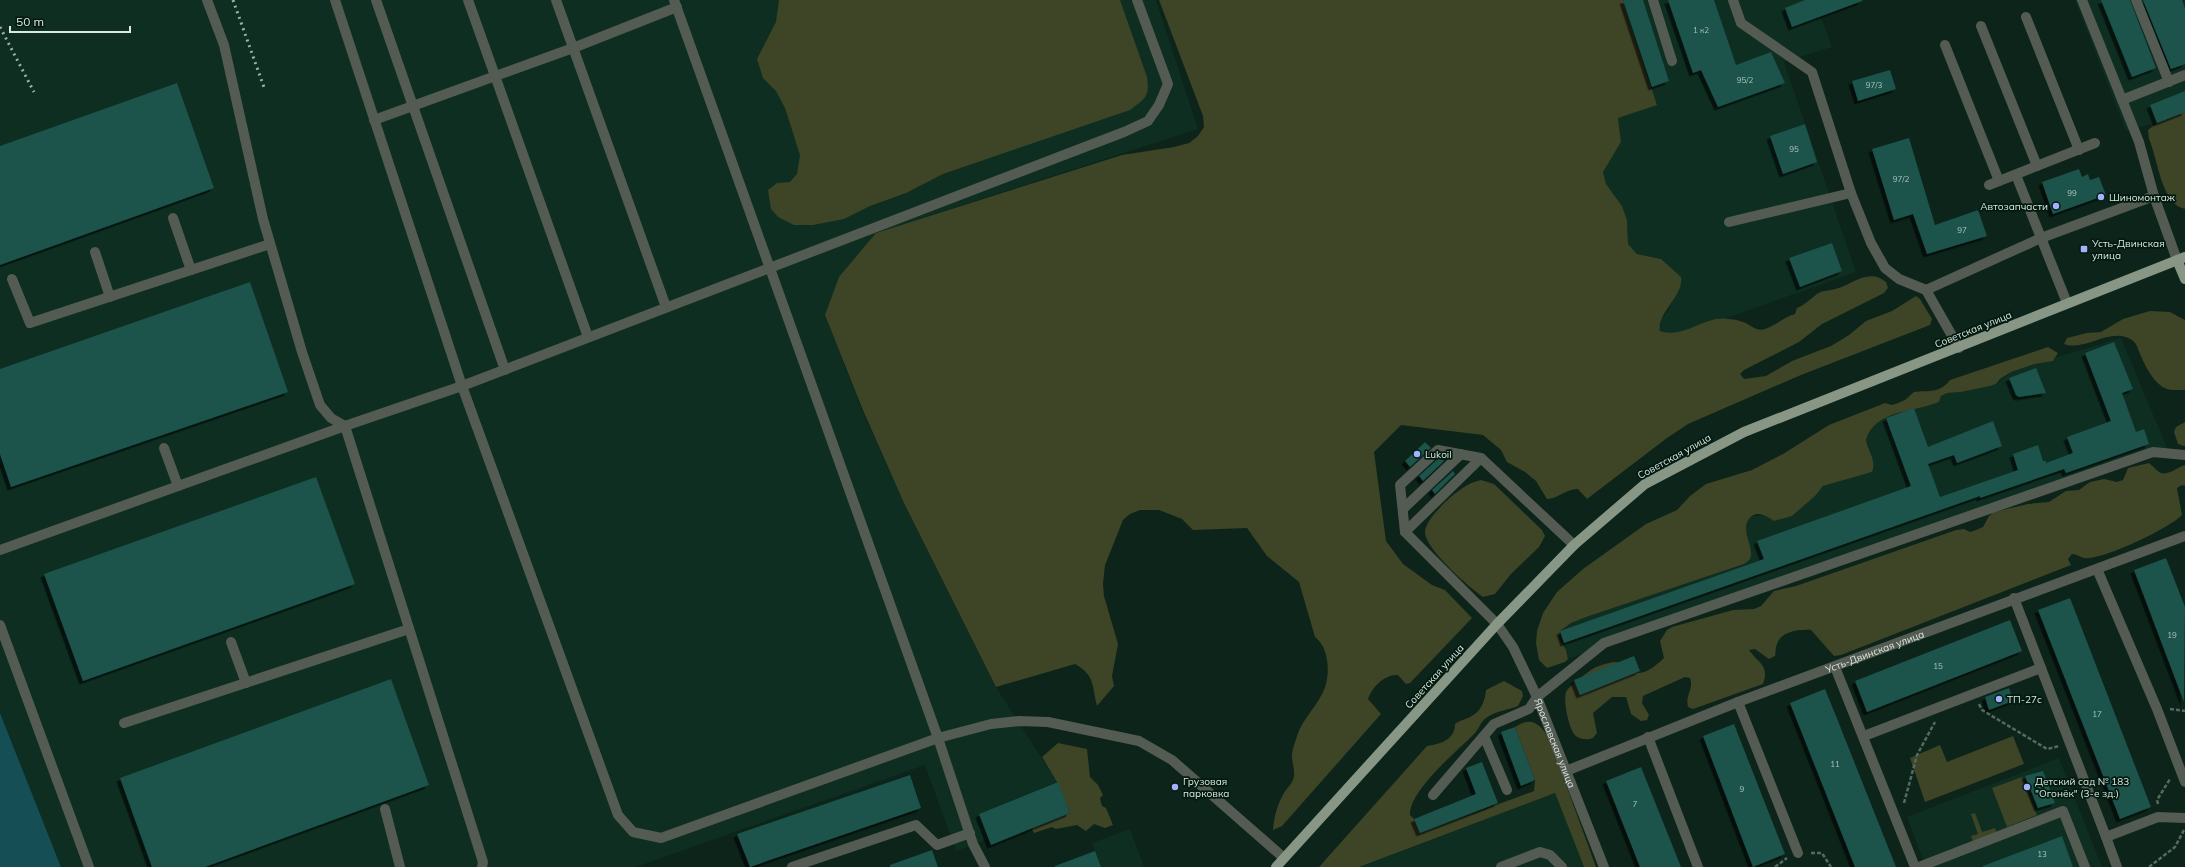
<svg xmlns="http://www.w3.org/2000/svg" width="2185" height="867" viewBox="0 0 2185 867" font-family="Mulish,sans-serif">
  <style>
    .built { fill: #0d2e20 }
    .green { fill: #3e4426 }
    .water { fill: #164e56 }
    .building { fill: #1b524c; filter: url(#shadow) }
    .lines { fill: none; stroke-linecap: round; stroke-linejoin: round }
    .path { stroke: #556a60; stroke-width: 2.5; stroke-dasharray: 4 2; stroke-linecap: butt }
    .minor { stroke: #545b52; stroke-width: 10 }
    .major { stroke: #889785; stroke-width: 10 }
    .rail { stroke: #9eafa6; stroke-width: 3; stroke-dasharray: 2 4; stroke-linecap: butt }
    .poi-dot { fill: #a3b2fd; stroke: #031a10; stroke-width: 1.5 }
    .labels { text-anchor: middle; stroke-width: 3.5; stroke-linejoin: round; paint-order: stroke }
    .number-label { font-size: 8px; fill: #abc3bc }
    .poi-label { font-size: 10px; fill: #dbe9e1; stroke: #031a10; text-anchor: start }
    .street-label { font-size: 10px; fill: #dbe9e1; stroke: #031a10 }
  </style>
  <defs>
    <filter id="shadow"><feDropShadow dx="-3.5" dy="3.5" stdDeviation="0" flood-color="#0009"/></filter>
  </defs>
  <rect width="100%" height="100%" fill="#0c2419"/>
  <g class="built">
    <polygon points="0,0 1156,0 1198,129 876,233 825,315 861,408 903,501 996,687 1057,782 979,814 989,839 956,851 925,765 636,867 61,867 0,713"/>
    <polygon points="1623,0 1865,0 1821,17 1832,47 1784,62 1856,272 1727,318 1716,319 1700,324 1684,332 1672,333 1660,331 1661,319 1669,310 1670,304 1661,259 1637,254 1628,244 1627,220 1622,206 1606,184 1603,172 1621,142 1618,118 1657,104"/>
    <polygon points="2075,0 2185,0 2185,112 2157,123 2126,131"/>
    <polygon points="2121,338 2168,450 1568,659 1566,650 1559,638 1560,631 1571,623 1602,611 1744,564 1749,560 1751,555 1746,526 1748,520 1753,516 1765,515 1775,521 1791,516 1815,496 1823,486 1872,472 1874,467 1873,460 1866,440 1870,428 1880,420 1918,407 1931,405 1939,402 1941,396 1946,393 1961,392 1990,386 1996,384 2011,372 2035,364 2053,361 2057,357"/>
    <polygon points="2059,758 2102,867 1926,867 1907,817"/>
    <polygon points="1555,793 1584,867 1359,867"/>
    <polygon points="1130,829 1144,867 1101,867 1092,843"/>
  </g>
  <g class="green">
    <path d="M779 0H1120L1147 77C1150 97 1145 99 1130 110L943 174 906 193 870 206 844 219 813 225H794L778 217 771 209 768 190 777 183 790 182 797 174 800 155 785 108 776 91 763 78 757 59 776 22Z"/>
    <path d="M1159 0H1623L1657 105 1618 118 1621 142 1603 172 1606 184 1622 206 1627 220 1628 244 1637 254 1661 259 1681 277C1684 296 1657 312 1660 331 1686 339 1704 315 1728 319 1733 319 1738 320 1743 322 1751 324 1755 332 1765 329 1776 325 1784 317 1795 314L1797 308C1805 305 1810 299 1817 294 1822 290 1829 291 1835 289 1852 285 1869 267 1886 282L1888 288 1884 293 1822 324 1799 342 1744 370 1740 374 1744 379 1766 376 1792 361 1831 346 1849 335 1866 321 1892 311 1916 296 1920 299 1932 319 1930 325 1801 375 1688 424 1667 438 1587 499 1578 489C1565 489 1558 499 1547 499L1536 481 1525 472 1507 462 1501 450 1483 435 1401 425 1374 452 1386 541 1403 564 1432 585 1445 590 1472 618 1410 683 1406 684 1398 675C1385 674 1372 687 1368 699L1381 714 1282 826 1273 830C1274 817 1277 805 1284 793 1286 789 1291 785 1293 780 1296 772 1292 764 1292 756 1292 749 1296 740 1298 733 1304 718 1315 708 1322 694 1331 678 1330 648 1315 637L1299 582 1267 556 1247 528 1193 530 1182 519 1159 510H1140L1130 514 1123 520 1105 565 1103 584 1104 596 1118 644 1112 676 1114 686 1097 706C1092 686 1095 675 1075 664L996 687 903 501 862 408 825 315 839 277 876 233 1122 155 1174 147 1189 143 1198 136 1204 127 1203 116Z"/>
    <path d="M2185 111V209C2161 204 2158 159 2149 139L2148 130 2157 123Z"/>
    <path d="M2150 311 2170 312 2185 320V390C2181 390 2177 390 2173 390 2157 390 2146 368 2141 356 2138 351 2138 344 2132 340 2110 326 2086 352 2064 344L2067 338 2087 333 2101 332 2123 319Z"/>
    <path d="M2048 347 2058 353 2053 361 2035 364 2011 372 2000 379 1996 384 1990 386 1961 392 1947 393 1941 396 1939 402C1915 412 1874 410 1866 440 1868 451 1877 461 1872 472L1823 486 1815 496 1792 516 1774 521C1767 517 1760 511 1752 516 1739 526 1752 543 1751 555 1751 560 1747 562 1744 564L1589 616 1571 623 1560 631 1559 638 1566 650 1568 659 1565 662 1547 668 1539 660 1536 643 1537 631 1543 613 1557 592 1583 569 1646 524 1677 510 1690 496 1706 484 1752 470 1783 454 1829 425 1885 403 1892 405 1898 403 1905 400 1914 392C1929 390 1939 394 1950 380Z"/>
    <polygon points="2185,422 2185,446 2184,446 2178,444 2174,432 2176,427"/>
    <path d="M2149 463C2153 466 2155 469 2159 472 2168 477 2177 467 2185 465V486L2182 485 2177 488 2182 515C2170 528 2101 561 2084 558 2080 557 2077 554 2072 554L2068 559 2071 565 1841 655 1834 656 1811 630C1800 629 1781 631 1777 644 1775 648 1776 652 1775 656L1769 659 1755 649 1749 650C1758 663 1770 665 1763 684L1693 709 1688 707C1685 695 1694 689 1690 678L1685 677 1643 696 1642 703 1649 715 1647 720 1641 721 1631 714 1626 697H1612L1593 713 1597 733 1593 738C1588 740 1581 740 1576 736 1569 731 1563 700 1566 692 1568 687 1591 669 1596 667 1603 664 1611 662 1617 662 1635 681 1648 673 1664 658L1660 641 1667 630 1672 627 1733 610 1754 609 1761 606 1774 591 1796 586 1956 530 1964 529 1970 532 1976 530 1983 527 1989 516 1994 512 2028 504 2049 502 2066 491 2079 490 2090 482 2104 479 2117 482 2123 480 2128 468Z"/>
    <path d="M1481 480 1494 484 1542 530 1545 536 1539 547 1511 574 1495 594 1483 597C1470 588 1425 549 1425 532 1426 521 1438 510 1445 502 1457 492 1466 483 1481 480Z"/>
    <path d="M1504 681 1522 691 1523 696 1518 706C1508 710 1495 711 1486 718 1480 722 1479 730 1473 735 1457 751 1409 791 1410 815L1414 819 1420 833 1534 791 1535 780 1515 727C1532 715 1542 725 1550 741L1596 867H1584L1555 793 1359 867H1319L1427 746C1440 744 1455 740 1455 724 1460 720 1464 720 1470 717 1481 712 1485 701 1486 690Z"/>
    <polygon points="2013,736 2024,764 1925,802 1910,758 1940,745 1947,762"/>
    <polygon points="1058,743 1087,749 1090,777 1098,785 1103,795 1100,798 1102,806 1106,808 1113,825 1105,828 1094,824 1086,831 1077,825 1056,829 1052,827 1034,833 1031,828 1070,813 1057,782 1042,757"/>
    <polygon points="2022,777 2037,815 2007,827 1992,788"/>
    <polygon points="1975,813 1982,832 1995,828 1997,834 1973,842 1971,836 1978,834 1971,814"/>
  </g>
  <polygon class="water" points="0,713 61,867 0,867"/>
  <g class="building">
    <polygon points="1623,0 1643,0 1669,81 1652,87"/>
    <polygon points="1668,0 1714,0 1736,65 1771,52 1785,83 1718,107 1701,70 1693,73"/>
    <polygon points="1805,0 1862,0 1862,1 1792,27 1785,8"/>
    <polygon points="2101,0 2130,0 2156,68 2132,77"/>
    <polygon points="2143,0 2182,0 2185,8 2185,64 2171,69"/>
    <polygon points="1890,70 1896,89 1858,101 1852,81"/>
    <polygon points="177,83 214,188 0,265 0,146"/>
    <polygon points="2185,91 2185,112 2157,123 2150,105"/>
    <polygon points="1805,124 1817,162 1783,174 1770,136"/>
    <polygon points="1909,138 1935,225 1978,210 1987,236 1927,254 1913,214 1894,220 1872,149"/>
    <polygon points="2079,169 2082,177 2088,174 2090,180 2099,177 2106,195 2053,214 2042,182"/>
    <polygon points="1832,243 1842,271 1800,287 1789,258"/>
    <polygon points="250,282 288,392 11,487 0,454 0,369"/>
    <polygon points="2114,342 2133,389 2122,393 2136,432 2144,429 2149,444 2066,473 2064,469 1980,498 1980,496 1564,643 1560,631 1764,559 1757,541 1911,486 1886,418 1914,408 1928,447 1993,421 2002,446 1957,463 1954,455 1928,464 1940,497 2018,470 2013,454 2038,445 2043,461 2046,461 2046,463 2073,453 2067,437 2111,421 2085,353"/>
    <polygon points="2036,368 2046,393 2019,397 2016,395 2009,378"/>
    <polygon points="1425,442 1431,448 1410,467 1405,461"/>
    <polygon points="1440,457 1444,461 1423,481 1419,476"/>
    <polygon points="1453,471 1455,474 1435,494 1432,490"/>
    <polygon points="316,477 355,584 83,681 44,574"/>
    <polygon points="2166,558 2185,607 2184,702 2134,570"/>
    <polygon points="2070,598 2151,807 2120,819 2038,610"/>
    <polygon points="2010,620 2022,651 1867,712 1855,681"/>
    <polygon points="1634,656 1640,671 1580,695 1574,680"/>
    <polygon points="391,679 429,785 205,867 152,867 120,778"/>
    <polygon points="2009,688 2013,701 1989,710 1985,697"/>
    <polygon points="1825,689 1836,716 1896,867 1855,867 1790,703"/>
    <polygon points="1734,724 1785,854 1753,867 1703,736"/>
    <polygon points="1515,727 1535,780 1521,786 1501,732"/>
    <polygon points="1482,762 1498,803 1420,833 1414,819 1476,794 1466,768"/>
    <polygon points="1641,767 1681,867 1640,867 1606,781"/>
    <polygon points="2043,771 2055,803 2038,808 2025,776"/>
    <polygon points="910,775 921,808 750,867 737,834"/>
    <polygon points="1058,782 1070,813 991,845 979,814"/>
    <polygon points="2062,836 2073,867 1983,867 1983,866"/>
    <polygon points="932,850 938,867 890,867 890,865"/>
    <polygon points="1095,851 1101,867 1055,867 1055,866"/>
  </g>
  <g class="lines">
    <g class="path">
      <polyline points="1979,704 1982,710 2047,749 2059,746"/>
      <polyline points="2170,709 2185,711"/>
      <polyline points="1904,803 1917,755 1935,722"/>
      <polyline points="2158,804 2157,800 2170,779"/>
      <polyline points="1811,853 1822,853 1831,867"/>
      <polyline points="1775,867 1787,858"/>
      <polyline points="2149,867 2175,847 2184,830"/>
    </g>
    <g class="minor">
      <polyline points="207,0 224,45 263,219 302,352 320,405 331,418 345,426 483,862 482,867"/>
      <polyline points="335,0 462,386 618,815 633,832 661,838 938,738 991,724 1019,721 1048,722 1139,741 1172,760 1284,858"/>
      <polyline points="376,0 505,370"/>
      <polyline points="468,0 588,337"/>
      <polyline points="556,0 666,307"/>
      <polyline points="674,0 938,738 973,844 985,867"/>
      <polyline points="1653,0 1672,61"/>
      <polyline points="1733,0 1741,23 1812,72 1851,193 1871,243 1885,268 1899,279 1926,290"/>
      <polyline points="2082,0 2139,142 2154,196 2177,260"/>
      <polyline points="2136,0 2169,82"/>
      <polyline points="2026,17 2079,150"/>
      <polyline points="1981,26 2037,166"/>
      <polyline points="1945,45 1999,181"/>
      <polyline points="2122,100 2185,75"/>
      <polyline points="374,120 573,48 677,7"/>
      <polyline points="2016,175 2067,303"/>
      <polyline points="1989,185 2095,143"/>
      <polyline points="173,218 191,270"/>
      <polyline points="1729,222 1851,193"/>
      <polyline points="95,252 110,297"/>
      <polyline points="12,279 30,323 270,244"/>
      <polyline points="1959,348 1926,290 2041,238 2154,196"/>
      <polyline points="164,448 178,486"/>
      <polyline points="1403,509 1461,454"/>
      <polyline points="1405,532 1481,458"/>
      <path id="s1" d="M1574 545 1481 458 1438 450 1400 485 1405 532 1497 624 1513 647 1537 697 1604 867"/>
      <polyline points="0,550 345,426 462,386 1124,132 1148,121 1159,105 1168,84 1137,0"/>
      <polyline points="2097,569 2157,709 2185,782"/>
      <polyline points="2014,598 2041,668"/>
      <polyline points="0,625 89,867"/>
      <polyline points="231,642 246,683"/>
      <polyline points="1835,667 1915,867"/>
      <polyline points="1738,702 1798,853"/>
      <polyline points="124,723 409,629"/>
      <polyline points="1484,736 1507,790"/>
      <polyline points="1864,736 2041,668 2106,837"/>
      <polyline points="1648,737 1698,867"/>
      <path id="s2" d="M1566 771 1738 702 2185 536"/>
      <polyline points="1433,795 1494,724 1529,709 1537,697 1604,643 2153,452 2185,455"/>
      <polyline points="385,809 400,867"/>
      <polyline points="792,867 916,825 937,845 970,833"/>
      <polyline points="1501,867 1540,852 1550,855 1562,867"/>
      <polyline points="1919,867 2063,811 2085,867"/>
      <polyline points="2117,867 2106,837 2158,817 2185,818"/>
    </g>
    <g class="major">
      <polyline points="2177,260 2185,279"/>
      <polyline points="1276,867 1497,624 1574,545 1645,484 1744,432 2185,257"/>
    </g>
    <g class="rail">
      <polyline points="233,0 265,90"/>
      <polyline points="0,27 34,92"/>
    </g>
  </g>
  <g class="poi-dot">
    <circle cx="2101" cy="197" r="4"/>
    <circle cx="2056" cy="206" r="4"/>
    <rect x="2080" y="245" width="8" height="8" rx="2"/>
    <circle cx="1417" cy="454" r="4"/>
    <circle cx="1999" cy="699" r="4"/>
    <circle cx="1175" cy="787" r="4"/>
    <circle cx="2027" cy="787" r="4"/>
  </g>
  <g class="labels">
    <g class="number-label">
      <text x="1701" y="33">1 к2</text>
      <text x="1745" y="83">95/2</text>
      <text x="1874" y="88">97/3</text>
      <text x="1794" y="152">95</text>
      <text x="1901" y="182">97/2</text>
      <text x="2072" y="196">99</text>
      <text x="1962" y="233">97</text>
      <text x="2172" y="638">19</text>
      <text x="1938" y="669">15</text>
      <text x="2097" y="717">17</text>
      <text x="1835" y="767">11</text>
      <text x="1742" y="792">9</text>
      <text x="1635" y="807">7</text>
      <text x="2042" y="857">13</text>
    </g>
    <g class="poi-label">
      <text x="2109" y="201">Шиномонтаж</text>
      <text x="2048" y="210" text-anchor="end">Автозапчасти</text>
      <text x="2092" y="247">Усть-Двинская<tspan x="2092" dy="12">улица</tspan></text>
      <text x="1425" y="458">Lukoil</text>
      <text x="2007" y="703">ТП-27c</text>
      <text x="1183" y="785">Грузовая<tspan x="1183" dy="12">парковка</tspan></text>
      <text x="2035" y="785">Детский сад № 183<tspan x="2035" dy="12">"Огонёк" (3-е зд.)</tspan></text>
    </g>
    <g class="street-label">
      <text transform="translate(1973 329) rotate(-22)" y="4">Советская улица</text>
      <text transform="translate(1674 456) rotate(-29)" y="4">Советская улица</text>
      <text dy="4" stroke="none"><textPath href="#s2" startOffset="331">Усть-Двинская улица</textPath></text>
      <text transform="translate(1434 676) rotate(-48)" y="4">Советская улица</text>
      <text dy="4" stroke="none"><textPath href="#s1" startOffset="533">Ярославская улица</textPath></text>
    </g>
  </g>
  <path d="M10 26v6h120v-6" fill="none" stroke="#dbe9e1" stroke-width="2"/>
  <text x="16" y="26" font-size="12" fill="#dbe9e1" stroke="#031a10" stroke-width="3" paint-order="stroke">50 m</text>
</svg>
